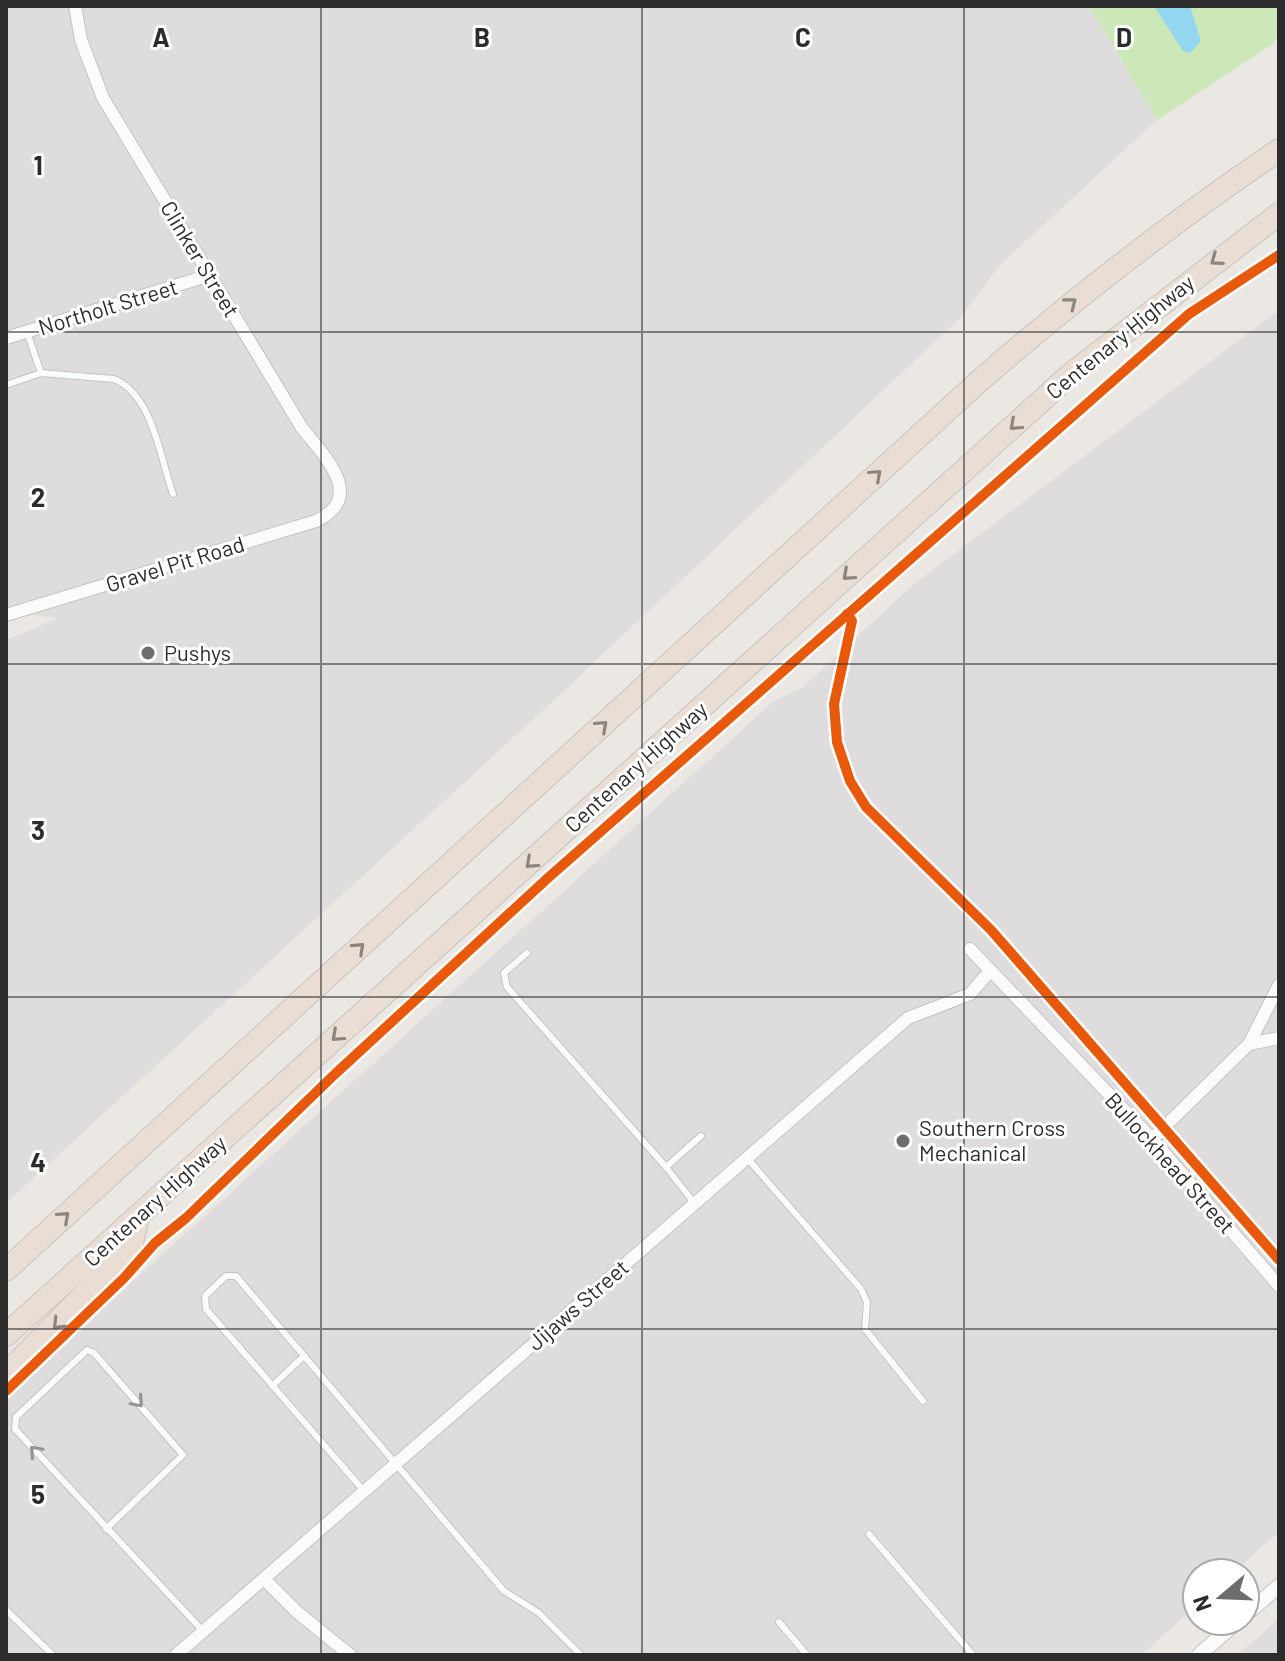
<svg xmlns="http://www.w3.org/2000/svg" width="1285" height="1661" viewBox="0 0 1285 1661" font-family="Barlow,sans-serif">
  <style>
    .industrial { fill: #dfdcde }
    .green { fill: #cce8b9 }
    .water { fill: #93d6ef }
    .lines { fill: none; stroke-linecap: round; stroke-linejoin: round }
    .service-casing { stroke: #c4c3c3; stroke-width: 8 }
    .minor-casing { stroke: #c4c3c3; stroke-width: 14 }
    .tertiary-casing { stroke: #c4c3c3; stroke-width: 16 }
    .motorway-casing { stroke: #c6c4c2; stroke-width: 24 }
    .service { stroke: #fcfbfb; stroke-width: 6 }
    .minor { stroke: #fcfbfb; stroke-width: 12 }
    .tertiary { stroke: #fcfbfb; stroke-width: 14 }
    .motorway { stroke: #eaded4; stroke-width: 22 }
    .cycleway-casing { stroke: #fff; stroke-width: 15 }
    .cycleway { stroke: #e8590c; stroke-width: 10 }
    .oneway { stroke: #8b8580 }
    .oneway2 { stroke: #949494 }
    .grid { fill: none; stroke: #2c2c2c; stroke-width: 2; stroke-opacity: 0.55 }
    .poi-dot { fill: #6f6d6c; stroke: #fff; stroke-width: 3 }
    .labels { text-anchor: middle; stroke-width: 6; stroke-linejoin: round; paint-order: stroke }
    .street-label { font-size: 22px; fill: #2c2c2c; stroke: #fff }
    .poi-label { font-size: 22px; fill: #2c2c2c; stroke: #fff; text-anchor: start }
    .grid-label { font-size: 26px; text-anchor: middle; font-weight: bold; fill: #2c2c2c; stroke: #fff; stroke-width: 6; stroke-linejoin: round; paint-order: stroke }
  </style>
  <rect width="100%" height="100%" fill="#ebe7e2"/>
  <g class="industrial">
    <polygon points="6,6 1089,6 1157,120 1000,265 961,317 538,715 6,1203 6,640 59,618 6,612"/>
    <polygon points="1279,310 1279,1532 1233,1573 1197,1573 1197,1605 1141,1655 6,1655 6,1402 38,1367 774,701 802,688 915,583"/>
    <polygon points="1279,1619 1279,1655 1237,1655"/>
  </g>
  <polygon class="green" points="1089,6 1279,6 1279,36 1271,45 1157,120"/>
  <polygon class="water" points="1154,6 1190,6 1201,41 1190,53 1183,51"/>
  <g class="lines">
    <g class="service-casing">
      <g id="service">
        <polyline points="27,332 41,373"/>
        <path d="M6 385 41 373 114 379C153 395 160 458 173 494"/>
        <polyline points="527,953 504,973 507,987 666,1167"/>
        <polyline points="747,1158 861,1289 867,1302 865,1329 923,1401"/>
        <polyline points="695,1204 666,1167 701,1136"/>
        <polyline points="272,1386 304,1356"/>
        <polyline points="364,1491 206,1309 205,1296 226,1276 236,1276 504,1591 539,1613 581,1655"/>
        <polyline points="106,1529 183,1455 94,1353 87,1350 16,1417 15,1429 202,1630"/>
        <polyline points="869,1534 973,1655"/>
        <polyline points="6,1610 53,1655"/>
        <polyline points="779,1622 807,1655"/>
      </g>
    </g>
    <g class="minor-casing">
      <g id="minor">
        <polyline points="6,338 210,275"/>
        <path d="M6 615 316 521C367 497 324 456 302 428L103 98 81 40 75 6"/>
        <polyline points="970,949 1152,1139 1279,1286"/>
        <polyline points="1249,1044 1279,1038"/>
        <polyline points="1152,1139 1249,1044 1279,985"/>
        <polyline points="264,1579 297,1612 350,1655"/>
        <polyline points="176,1655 908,1018 970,994 989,972"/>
      </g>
    </g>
    <g class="tertiary-casing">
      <g id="tertiary">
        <polyline points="1245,1615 1279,1586"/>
        <polyline points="1199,1655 1238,1621"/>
      </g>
    </g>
    <g class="motorway-casing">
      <g id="motorway">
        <path d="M6 1270 976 384C1072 300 1173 222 1279 150"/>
        <polyline points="6,1335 1071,374 1279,214"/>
        <polyline points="6,1374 131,1247 138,1217"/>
      </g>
    </g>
    <use href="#service" class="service"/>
    <use href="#minor" class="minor"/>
    <use href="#tertiary" class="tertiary"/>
    <use href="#motorway" class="motorway"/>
    <g class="cycleway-casing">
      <g id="cycleway">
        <polyline points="847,614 852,621 834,704 837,742 850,781 866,807 991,930 1279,1260"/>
        <polyline points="6,1391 124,1278 155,1243 186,1218 335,1074 549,877 1189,314 1279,255"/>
      </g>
    </g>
    <use href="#cycleway" class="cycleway"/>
  </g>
  <defs><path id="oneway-chevron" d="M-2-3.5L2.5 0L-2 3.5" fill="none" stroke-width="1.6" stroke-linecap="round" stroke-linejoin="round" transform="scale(2)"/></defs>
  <g class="oneway">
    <use href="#oneway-chevron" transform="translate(1216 260) rotate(144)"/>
    <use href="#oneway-chevron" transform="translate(1071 303) rotate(-38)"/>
    <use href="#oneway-chevron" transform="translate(1015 425) rotate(138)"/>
    <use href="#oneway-chevron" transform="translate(876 475) rotate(-42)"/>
    <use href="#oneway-chevron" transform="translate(848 575) rotate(138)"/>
    <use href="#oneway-chevron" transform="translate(602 726) rotate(-42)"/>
    <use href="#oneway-chevron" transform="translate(531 863) rotate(138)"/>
    <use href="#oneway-chevron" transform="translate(359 948) rotate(-43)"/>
    <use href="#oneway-chevron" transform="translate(337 1036) rotate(138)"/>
    <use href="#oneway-chevron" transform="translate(64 1217) rotate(-42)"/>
    <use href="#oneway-chevron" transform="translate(58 1324) rotate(135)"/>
  </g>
  <g class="oneway2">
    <use href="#oneway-chevron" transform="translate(138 1402) rotate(48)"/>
    <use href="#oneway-chevron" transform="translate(35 1451) rotate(-132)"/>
  </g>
  <path class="grid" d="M321 6V1655M642 6V1655M964 6V1655M6 332H1279M6 664H1279M6 997H1279M6 1329H1279"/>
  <g class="poi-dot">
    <circle cx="148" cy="653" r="8"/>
    <circle cx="903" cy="1141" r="8"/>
  </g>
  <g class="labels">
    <g class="street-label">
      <text transform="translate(200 259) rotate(59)" y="8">Clinker Street</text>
      <text transform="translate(108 307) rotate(-17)" y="8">Northolt Street</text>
      <text transform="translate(1120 337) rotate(-39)" y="8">Centenary Highway</text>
      <text transform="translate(175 564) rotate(-17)" y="8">Gravel Pit Road</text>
      <text transform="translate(636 767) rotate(-42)" y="8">Centenary Highway</text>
      <text transform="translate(1170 1163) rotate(48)" y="8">Bullockhead Street</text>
      <text transform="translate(155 1201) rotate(-42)" y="8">Centenary Highway</text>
      <text transform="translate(578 1305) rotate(-41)" y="8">Jijaws Street</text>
    </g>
    <g class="poi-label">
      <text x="164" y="661">Pushys</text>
      <text x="919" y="1136">Southern Cross<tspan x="919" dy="25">Mechanical</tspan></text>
    </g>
  </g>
  <g class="grid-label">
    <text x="161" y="47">A</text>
    <text x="482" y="47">B</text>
    <text x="803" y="47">C</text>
    <text x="1124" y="47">D</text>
    <text x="38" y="175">1</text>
    <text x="38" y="507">2</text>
    <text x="38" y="840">3</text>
    <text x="38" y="1172">4</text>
    <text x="38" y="1504">5</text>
  </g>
  <rect width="1285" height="1661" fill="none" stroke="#2c2c2c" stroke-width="16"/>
  <g transform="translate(1221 1597) rotate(251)"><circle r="38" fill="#ffffff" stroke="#ababab" stroke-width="2"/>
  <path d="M0-6L14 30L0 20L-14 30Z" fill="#6f6d6c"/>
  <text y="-12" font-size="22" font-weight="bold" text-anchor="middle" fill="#2c2c2c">N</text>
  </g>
</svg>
